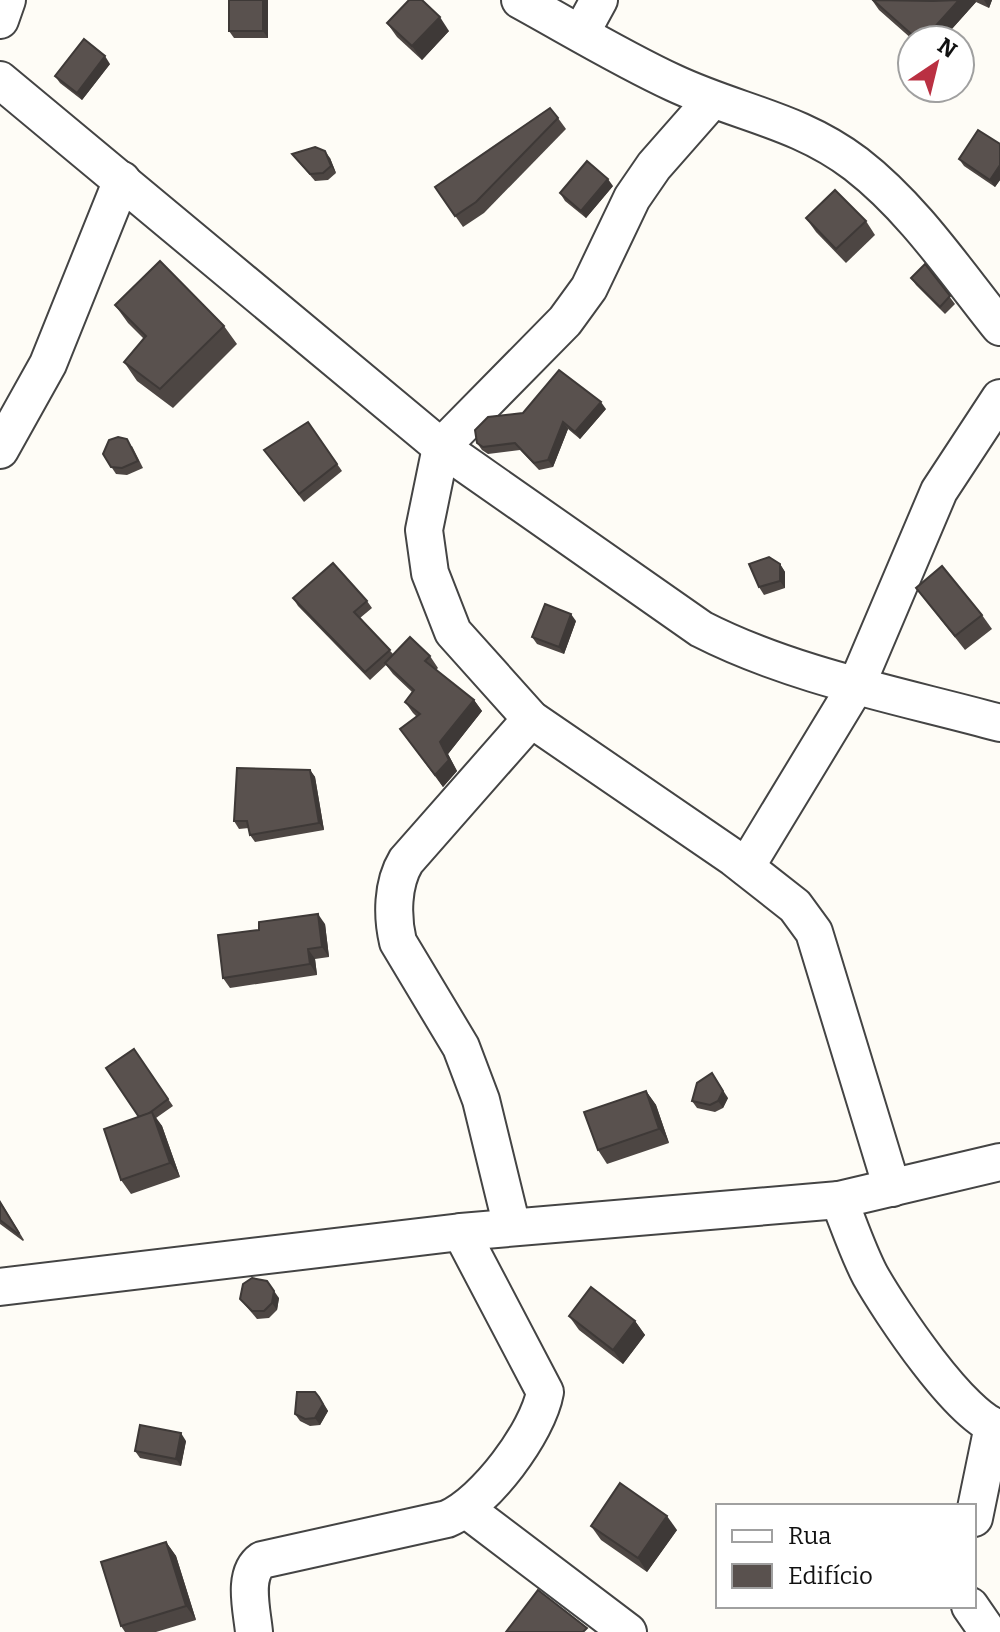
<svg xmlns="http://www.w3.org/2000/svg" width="1000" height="1632" viewBox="0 0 1000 1632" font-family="Bitter,serif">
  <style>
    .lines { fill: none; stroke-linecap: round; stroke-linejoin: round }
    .minor-casing { stroke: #444; stroke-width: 40 }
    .minor { stroke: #fff; stroke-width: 36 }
    .wall { fill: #4d4643 }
    .shaded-wall { fill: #3e3937 }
    .building { fill: #59514e; stroke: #3e3937; stroke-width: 2 }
  </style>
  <rect width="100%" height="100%" fill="#fefcf6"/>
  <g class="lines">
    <g class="minor-casing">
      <g id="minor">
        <path d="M520 0C571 28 622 59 674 83 738 113 798 120 856 164 913 208 955 271 1000 327"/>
        <polyline points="0,20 7,0"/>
        <polyline points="581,33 599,0"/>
        <path d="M0 80 441 447 701 629C793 676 901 696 1000 723"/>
        <polyline points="712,100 654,166 632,198 589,288 565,321 441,447 424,530 430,573 453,632 531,719 734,858 795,906 814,932 892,1188"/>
        <polyline points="0,450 48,364 122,180"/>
        <polyline points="746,867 857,684 939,491 1000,398"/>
        <path d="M839 1200C849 1225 858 1252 870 1275 889 1309 963 1421 1000 1428"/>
        <path d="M512 1227 481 1100 461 1047 398 942C392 917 392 884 406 861L531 719"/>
        <polyline points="0,1287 461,1232 839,1200 1000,1162"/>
        <polyline points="467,1510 628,1632"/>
        <polyline points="974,1518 993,1426"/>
        <polyline points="970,1606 988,1632"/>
        <path d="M254 1632C252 1610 242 1574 262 1560L447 1519C485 1503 538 1432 545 1392L461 1232"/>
      </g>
    </g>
    <use href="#minor" class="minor"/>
  </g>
  <g class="wall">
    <polygon points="268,0 268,38 234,38 229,31"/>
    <polygon points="872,0 992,0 989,8 976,2 942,40 913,40 879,10"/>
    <polygon points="387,23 449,31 422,60 397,37"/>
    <polygon points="110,64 82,100 60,83 55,76"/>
    <polygon points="558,118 566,129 484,213 463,227 435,187"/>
    <polygon points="1000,144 1000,180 995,187 964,166 959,159"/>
    <polygon points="292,154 330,158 336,173 328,180 315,181"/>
    <polygon points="613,186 586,218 565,201 560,193"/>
    <polygon points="806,218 866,221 875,235 846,263 816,232"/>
    <polygon points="925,264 955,304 945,314 916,285 911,278"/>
    <polygon points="115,305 224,326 237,344 173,408 137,381 124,362 144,339 128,323"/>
    <polygon points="606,409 580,439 568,429 553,467 539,470 520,450 488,454 482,450 477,443"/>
    <polygon points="308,422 342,471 304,502 269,457"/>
    <polygon points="132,446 143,468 127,475 116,474 103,454"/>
    <polygon points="780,564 785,572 785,588 764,595 759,587"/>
    <polygon points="916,588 982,615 992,629 965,650"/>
    <polygon points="293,598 367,601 372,608 360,618 393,654 430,656 438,668 436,670 474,700 482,711 448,754 457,771 443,787 400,729 417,717 413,713 405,702 412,692 393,674 386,665 370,680 298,606"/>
    <polygon points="576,621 564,654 537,644 532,637"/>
    <polygon points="310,770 315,777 324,830 255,842 250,835 249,828 239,829 234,821"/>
    <polygon points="325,924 329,957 315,959 317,975 230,988 223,978"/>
    <polygon points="134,1049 173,1106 156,1118 162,1126 180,1177 131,1194 121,1180 139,1117"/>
    <polygon points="646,1091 656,1105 669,1143 607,1164 598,1150"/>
    <polygon points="728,1098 723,1108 715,1112 697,1108 692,1101"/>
    <polygon points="0,1201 24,1240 23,1241 0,1224"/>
    <polygon points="279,1298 277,1310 269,1318 257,1319 240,1299"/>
    <polygon points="569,1316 635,1321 645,1335 623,1364 579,1330"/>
    <polygon points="324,1404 328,1411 320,1425 310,1426 300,1421 295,1414"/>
    <polygon points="186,1441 181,1466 140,1458 135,1451"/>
    <polygon points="591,1526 677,1530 647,1572 601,1540"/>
    <polygon points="166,1542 176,1556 196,1620 156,1632 125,1632 121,1626"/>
  </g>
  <g class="shaded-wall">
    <polygon points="263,0 268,0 268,38 263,31"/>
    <polygon points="959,0 975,0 976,2 942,40 923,40"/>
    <polygon points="984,0 992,0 989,8"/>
    <polygon points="440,17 449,31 422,60 412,46"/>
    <polygon points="105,56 110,64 82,100 77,93"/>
    <polygon points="325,151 330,158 336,173 331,166"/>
    <polygon points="1000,165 1000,180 995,187 990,180"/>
    <polygon points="608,179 613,186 586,218 581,211"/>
    <polygon points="601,402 606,409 580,439 575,432"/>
    <polygon points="563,422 568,429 553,467 548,460"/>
    <polygon points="780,564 785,572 785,588 780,581"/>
    <polygon points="571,614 576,621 564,654 559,647"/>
    <polygon points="474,700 482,711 448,754 457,771 443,787 435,775 440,742"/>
    <polygon points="310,770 315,777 324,830 319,823"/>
    <polygon points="318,914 325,924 329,957 322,947"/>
    <polygon points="308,949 315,959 317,975 310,964"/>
    <polygon points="712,1073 728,1098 723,1108 718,1101"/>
    <polygon points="646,1091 656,1105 669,1143 659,1129"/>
    <polygon points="152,1112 162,1126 180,1177 170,1163"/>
    <polygon points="267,1281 279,1298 277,1310 272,1303"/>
    <polygon points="635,1321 645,1335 623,1364 613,1350"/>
    <polygon points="319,1397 328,1411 320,1425 315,1418"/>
    <polygon points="181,1433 186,1441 181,1466 176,1459"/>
    <polygon points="667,1516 677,1530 647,1572 638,1558"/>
    <polygon points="166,1542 176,1556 196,1620 186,1606"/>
  </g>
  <g class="building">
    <rect x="229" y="0" width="34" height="31"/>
    <polygon points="409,0 422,0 440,17 412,46 387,23"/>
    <polygon points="873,0 933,1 959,0 923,40 918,40"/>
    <polygon points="84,39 105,56 77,93 55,76"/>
    <polygon points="550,108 558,118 476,202 455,216 435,187"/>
    <polygon points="978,130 1000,144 1000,165 990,180 959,159"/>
    <polygon points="315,147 325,151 331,166 323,173 310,174 292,154"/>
    <polygon points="587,161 608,179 581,211 560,193"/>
    <polygon points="835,190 866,221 836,249 806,218"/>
    <polygon points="160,261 224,326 160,389 124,362 146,336 115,305"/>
    <polygon points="925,264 950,296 940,307 911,278"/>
    <polygon points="559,370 601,402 575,432 563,422 548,460 534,463 515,443 483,447 477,443 475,430 488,417 523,413"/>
    <polygon points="308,422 337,464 299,494 264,450"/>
    <polygon points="118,437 127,439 138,461 122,468 111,467 103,454 109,440"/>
    <polygon points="769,557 780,564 780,581 759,587 749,564"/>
    <polygon points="333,563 367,601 354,612 390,650 365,672 293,598"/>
    <polygon points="942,566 982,615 955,636 916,588"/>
    <polygon points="545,604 571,614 559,647 532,637"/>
    <polygon points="410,637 430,656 425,661 474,700 440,742 449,760 435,775 400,729 420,714 405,702 414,690 385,663"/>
    <polygon points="237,768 310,770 319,823 250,835 247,821 234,821"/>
    <polygon points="318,914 322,947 308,949 310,964 223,978 218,935 259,930 259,922"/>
    <polygon points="134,1049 168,1099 148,1114 139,1117 106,1068"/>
    <polygon points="712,1073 723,1091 718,1101 710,1105 692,1101 697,1083"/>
    <polygon points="646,1091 659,1129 598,1150 584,1112"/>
    <polygon points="152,1112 170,1163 121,1180 104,1129"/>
    <polygon points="0,1202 19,1233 18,1234 0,1220"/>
    <polygon points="252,1278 267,1281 274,1291 272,1303 264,1311 252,1311 240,1299 243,1284"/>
    <polygon points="591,1287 635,1321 613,1350 569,1316"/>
    <polygon points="297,1392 315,1392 319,1397 323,1404 315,1418 305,1419 295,1414"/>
    <polygon points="140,1425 181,1433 176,1459 135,1451"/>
    <polygon points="620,1483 667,1516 638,1558 591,1526"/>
    <polygon points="166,1542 186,1606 121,1626 101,1562"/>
    <polygon points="538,1590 587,1628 583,1632 506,1632"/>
  </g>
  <rect x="716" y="1504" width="260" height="104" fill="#ffffff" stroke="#a0a0a0" stroke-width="2"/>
  <rect x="732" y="1530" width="40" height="12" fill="#ffffff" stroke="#a0a0a0" stroke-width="2"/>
  <text x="788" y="1544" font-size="24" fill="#111111">Rua</text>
  <rect x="732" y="1564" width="40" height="24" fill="#59514e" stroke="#a0a0a0" stroke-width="2"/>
  <text x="788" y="1584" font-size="24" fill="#111111">Edifício</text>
  <g transform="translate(936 64) rotate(35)"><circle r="38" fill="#ffffff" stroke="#a0a0a0" stroke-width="2"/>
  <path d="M0-6L14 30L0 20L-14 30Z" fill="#ba3042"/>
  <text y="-12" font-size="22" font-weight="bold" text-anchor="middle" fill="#111111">N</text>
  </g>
</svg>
